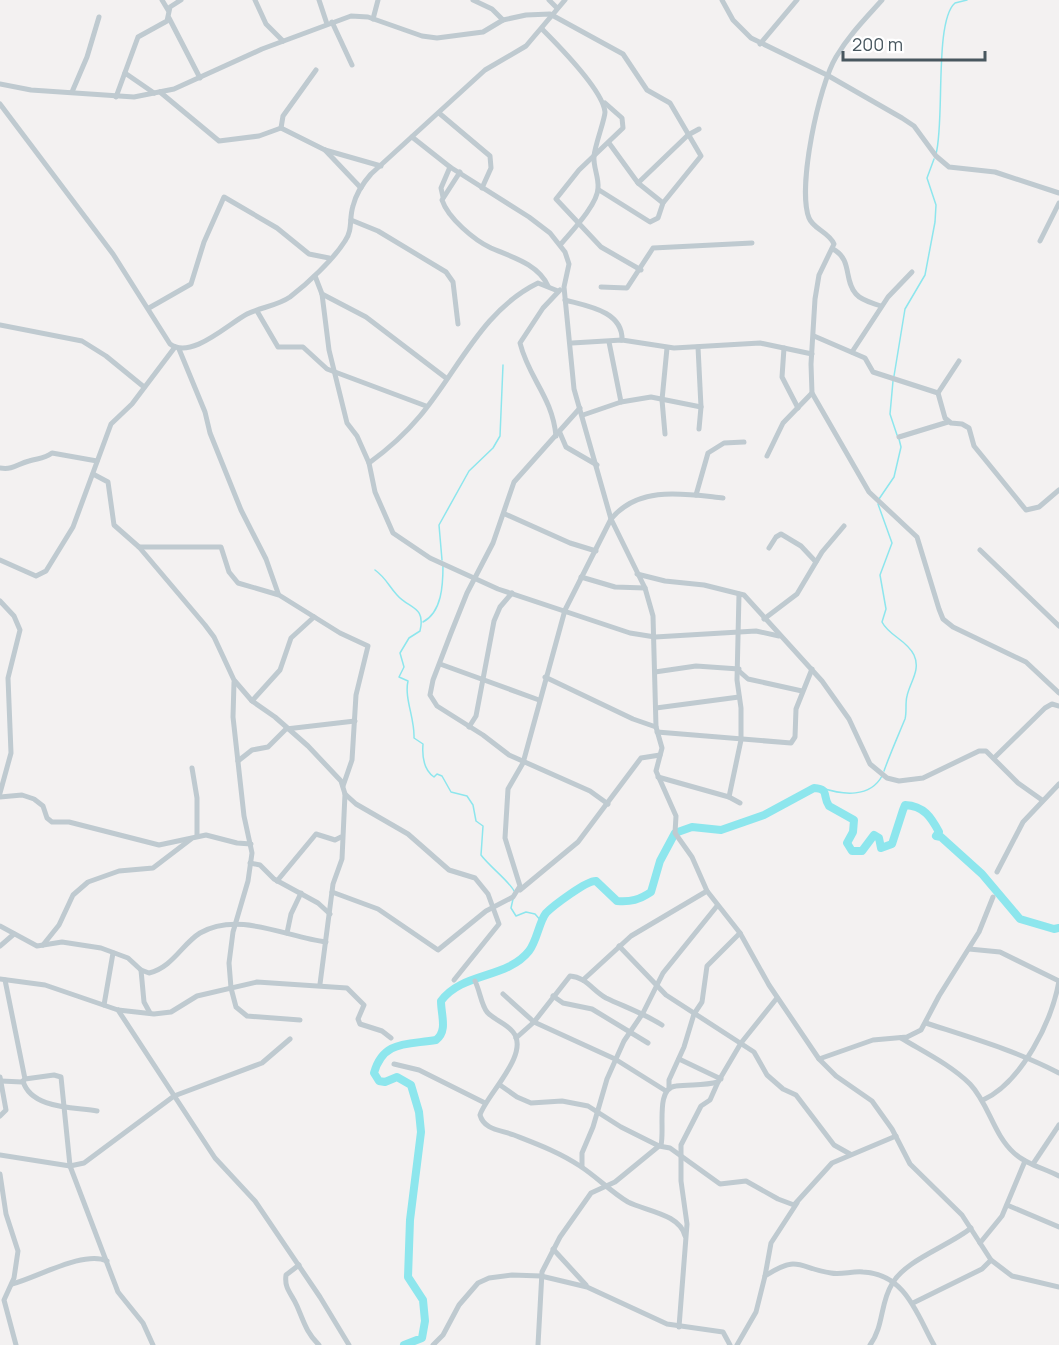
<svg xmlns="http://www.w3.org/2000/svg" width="1059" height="1345" viewBox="0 0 1059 1345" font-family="Manrope,sans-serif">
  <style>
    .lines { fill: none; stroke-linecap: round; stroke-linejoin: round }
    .stream { stroke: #8de6ed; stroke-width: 1.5 }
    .river { stroke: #8de6ed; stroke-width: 8 }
    .minor { stroke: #bfcad0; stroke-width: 5 }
  </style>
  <rect width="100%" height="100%" fill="#f3f1f1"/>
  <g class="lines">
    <g class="stream">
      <path d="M936 154C945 121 934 21 955 3L967 0"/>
      <polyline points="894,376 905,309 925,275 935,222 936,205 927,178 934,159"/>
      <polyline points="893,381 890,414 897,435"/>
      <polyline points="879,499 894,477 901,447 899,439"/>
      <path d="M878 504 892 543 880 575 886 609 882 622C889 636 907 640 914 655 921 670 910 682 907 696 905 703 907 712 905 719 898 736 890 754 884 771"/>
      <polyline points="442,560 439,525 469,471 493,448 500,436 503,365"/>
      <path d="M375 570C386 578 388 585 397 595 409 609 426 606 420 631L409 638 400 653 404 667 399 677 408 681C404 698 415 719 414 738L423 744C422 756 424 770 434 777L437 774 442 776 451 792 467 796 473 805 476 821 483 826 481 855C489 866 510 882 514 891"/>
      <path d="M423 622C442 612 443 585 443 565"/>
      <path d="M822 788C843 795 870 798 882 776"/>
      <polyline points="513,899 511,908 516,916 526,912 535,914 543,923"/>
    </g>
    <path class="river" d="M404 1345 422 1338 425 1321 423 1300 408 1277 410 1220 421 1132 419 1112 411 1085 397 1077 385 1082 379 1081 374 1073C383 1040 407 1045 436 1040 448 1031 441 1015 441 1001 462 972 507 979 529 951 537 941 539 922 546 913 553 906 587 880 596 881L617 901C631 902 639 900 651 892L660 861 675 833 692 827 721 830 764 815 814 788C830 789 822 796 829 806L854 820 853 832 847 843 852 851H862L874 835 879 838 881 848 892 844 903 810 905 805C924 806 931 817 939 832L936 836 941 837 982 874 1020 919 1054 929 1059 928"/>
    <g class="minor">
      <polyline points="162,0 168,10"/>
      <polyline points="255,0 266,24 283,41"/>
      <polyline points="319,0 327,24"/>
      <polyline points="473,0 492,9 503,20"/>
      <polyline points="549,0 556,7"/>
      <polyline points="722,0 733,20 751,38 827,75 902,118 914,126 936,156 949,167 995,172 1059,193"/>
      <path d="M882 0C865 19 849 35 836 57 819 85 797 187 809 218 813 229 829 232 834 244L819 275 815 299 811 364 812 393 869 492 917 537 939 609 943 619 953 627 1026 662 1059 693"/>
      <polyline points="169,18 200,78"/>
      <polyline points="373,19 378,0"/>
      <polyline points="332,22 352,65"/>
      <path d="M542 29C558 45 603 91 605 112 605 119 595 145 594 156 593 167 599 177 598 188 598 204 571 232 561 244"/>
      <polyline points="760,44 797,0"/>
      <polyline points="125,73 154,93"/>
      <polyline points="0,84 31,90 134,97 174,89 262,49 351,16 368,17 422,36 437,38 483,32 503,20 526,15 550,14 623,54 647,90 670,103 701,156 663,203 658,218 650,222 599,190"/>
      <polyline points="72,92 87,57 99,17"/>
      <polyline points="160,92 219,141 259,136 281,128 325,150 381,166"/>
      <polyline points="116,97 138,37 167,21 170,7 181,0"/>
      <polyline points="605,103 622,118 623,128 579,170 556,199 601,247 641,270"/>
      <path d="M0 104 113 254 170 344C191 360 228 324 247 314 261 307 277 306 290 297 307 284 333 260 345 241 353 230 349 218 353 206 356 194 363 183 371 174L485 70 526 46 565 0"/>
      <polyline points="439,113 490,156 491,168 482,188"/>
      <polyline points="281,128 283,116 316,70"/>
      <polyline points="412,137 450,167 529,217 550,233 565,252 569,264 564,287 574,389 611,519 645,588 653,616 656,727 662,748 656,771 676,816 675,833 692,857 707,891 740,933 769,985 819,1059 836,1076 872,1101 892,1129 910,1164 962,1215 991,1260 1012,1276 1059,1287"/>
      <polyline points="609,143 638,183 663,203"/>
      <polyline points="325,150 361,188"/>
      <path d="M460 172 442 200C448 218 474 240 491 248 512 257 538 264 548 286"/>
      <polyline points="638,183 688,135 699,129"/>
      <polyline points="443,197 441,188 450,167"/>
      <polyline points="351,220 378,231 446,272 453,282 458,324"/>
      <polyline points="1040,241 1059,203"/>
      <path d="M833 249C853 260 843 279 856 294 862 301 873 303 881 306"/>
      <polyline points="315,276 322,294 329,350 347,423 357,436 369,463 375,492 393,533 430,558 498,589 630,633 655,637 756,631 779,636"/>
      <polyline points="601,287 627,288 653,248 752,243"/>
      <polyline points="322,294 366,317 446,378"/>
      <path d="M565 300C587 306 623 311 622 340"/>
      <polyline points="149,308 191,284 204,242 224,197 277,228 309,254 329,258"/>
      <polyline points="257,311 278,347 303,347 327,369 426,406"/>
      <polyline points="0,325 82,341 106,356 144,387"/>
      <polyline points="814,336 865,358 873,372 938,393 959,361"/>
      <polyline points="609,342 621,402"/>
      <polyline points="572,343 622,340 674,348 760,343 812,354"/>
      <polyline points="698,347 701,407 699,429"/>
      <polyline points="784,348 782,377 798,408"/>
      <polyline points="179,349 205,412 210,433 241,510 266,559 278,593"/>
      <polyline points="852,352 888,297 912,272"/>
      <polyline points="938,393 945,418 951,423 962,424 969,428 974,446 1026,510 1039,507 1059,490"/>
      <polyline points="580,408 514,482 493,543 467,593 451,633 433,680 430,695 437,706 483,735 509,755 590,791 608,804"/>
      <polyline points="583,415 621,402 651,397 701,407"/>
      <polyline points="560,433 566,447 597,465"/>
      <polyline points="665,434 662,400 667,348"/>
      <path d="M556 436C552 396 529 379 520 343L543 308 560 290"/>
      <polyline points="899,437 948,422"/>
      <polyline points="767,456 783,423 812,393"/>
      <path d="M369 463C387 450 405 434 420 416 458 371 482 310 538 283L558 291"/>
      <path d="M0 468C14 470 17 464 29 461 39 458 44 459 52 453L97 461"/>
      <polyline points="93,474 108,482 114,525 139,547 205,625 214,637 234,680 252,701 275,717 308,746 341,781 345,794 342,859 333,884 320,984"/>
      <polyline points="696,495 708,453 724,443 744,442"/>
      <polyline points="505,514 570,543 596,551"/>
      <polyline points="139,547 221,547 229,572 238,583 279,595 340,633 368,646 356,695 352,760 343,786"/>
      <polyline points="769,548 776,537 781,534 801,546 816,562"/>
      <polyline points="980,550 1059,626"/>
      <polyline points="0,560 36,576 46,571 73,527 111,424 132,404 175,347"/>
      <polyline points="637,574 665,581 704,585 744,595 822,681 849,719 870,764 887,778 899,781 923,778 979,751 986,751 1018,783 1042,800"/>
      <polyline points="581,577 615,587 645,588"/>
      <polyline points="0,601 14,616 20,630 8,678 11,753 0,793"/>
      <polyline points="764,619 797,594 822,552 844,526"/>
      <polyline points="440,664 539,700"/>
      <polyline points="739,671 748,679 802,691"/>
      <polyline points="655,672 696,666 739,669"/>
      <polyline points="545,677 633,719 656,727"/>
      <polyline points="234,682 233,717 244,816 252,853 248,881 233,932 229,963 231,988 236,1007 247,1016 300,1020"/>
      <polyline points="252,701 280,670 291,638 314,617"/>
      <polyline points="656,708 739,697"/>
      <polyline points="469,727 476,716 494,621 500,607 512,593"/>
      <polyline points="657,732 791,743 795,737 796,709 812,669"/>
      <polyline points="994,758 1045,708 1052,704 1059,706"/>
      <polyline points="238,761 252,750 268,747 286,729 355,721"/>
      <polyline points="192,768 197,798 197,836"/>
      <polyline points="658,777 729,797 740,803"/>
      <polyline points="345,794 356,804 408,834 449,870 475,878 488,894 499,924 454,980"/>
      <polyline points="0,797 22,795 34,799 43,806 47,818 52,822 69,822 159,845 206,835 237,843 251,844"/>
      <polyline points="729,797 741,740 741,708 737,680 739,594"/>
      <polyline points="250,863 260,865 274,879 318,903 330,914"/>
      <polyline points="997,872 1023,822 1059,784"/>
      <polyline points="277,881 316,834 335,840 341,837"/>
      <polyline points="520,890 578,842 641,758 660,755"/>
      <path d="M332 892 378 909 438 950 486 911 513 897 520 886 505 838 508 789 523 763 565 610 611 519C639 485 685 494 723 498"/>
      <path d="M0 926 37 946 62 942 101 948 128 958 141 970 149 973C173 967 182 944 200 933 239 911 286 937 326 942"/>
      <polyline points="287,933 291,914 301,893"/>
      <polyline points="43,945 59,925 73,895 88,882 119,871 153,868 191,839"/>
      <polyline points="0,946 14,934"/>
      <polyline points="619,946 666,995 754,1052 767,1075 783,1089 796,1095 834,1145 850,1154"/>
      <polyline points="969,949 1000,952 1059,981"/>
      <polyline points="141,970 144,1002 150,1013"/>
      <polyline points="0,979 45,985 118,1010 154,1014 171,1012 197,996 257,982 347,988 364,1005 358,1019 360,1024 382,1031 391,1038"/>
      <polyline points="583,980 631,936 707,891"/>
      <path d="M475 981C480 991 481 1004 487 1012 494 1020 506 1023 513 1032 531 1054 486 1095 480 1115 484 1130 501 1130 514 1135 537 1144 559 1152 580 1166 597 1177 611 1192 628 1202 646 1211 680 1214 685 1236"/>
      <polyline points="503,994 534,1022 615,1059 666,1091"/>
      <polyline points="553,996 563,1003 592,1009 648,1043"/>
      <polyline points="104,1005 113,953"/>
      <polyline points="118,1010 215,1158 255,1201 320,1297 349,1345"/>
      <path d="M926 1023C972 1038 1017 1051 1059 1073"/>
      <path d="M516 1038 534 1022 570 976C586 977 593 991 606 998 625 1007 643 1013 662 1025"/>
      <path d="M901 1038C924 1052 951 1065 970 1084 989 1104 993 1134 1014 1153 1027 1165 1044 1168 1059 1176"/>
      <polyline points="679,1059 721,1079"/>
      <polyline points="819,1059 873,1040 907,1037 921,1030 939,996 979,932 993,897"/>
      <polyline points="394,1064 419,1070 485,1103"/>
      <polyline points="0,1077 6,1110 0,1116"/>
      <polyline points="25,1079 54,1075 61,1077 70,1166 118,1292 143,1323 153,1345"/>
      <polyline points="1,1081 22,1082 25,1079 5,980"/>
      <path d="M23 1081C31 1109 74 1107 97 1111"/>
      <polyline points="500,1085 517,1097 531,1103 562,1101 588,1106 621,1127 659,1146"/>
      <polyline points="669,1087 669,1080 684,1047 694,1014 702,1002 707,966 740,933"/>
      <path d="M983 1100C1022 1082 1052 1021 1059 981"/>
      <path d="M661 1145C665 1129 655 1088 676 1086 690 1084 704 1086 718 1082L741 1043 777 998"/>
      <polyline points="0,1155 70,1166 84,1163 174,1096 262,1063 290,1039"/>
      <polyline points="1033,1164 1059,1125"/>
      <polyline points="582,1167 582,1153 593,1127 607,1079 624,1041 643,1013 663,973 717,906"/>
      <polyline points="0,1174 6,1214 18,1251 14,1278 4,1300 16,1345"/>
      <polyline points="1007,1205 1059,1227"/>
      <polyline points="980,1243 1002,1216 1025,1161"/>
      <polyline points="553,1249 586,1285"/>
      <path d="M299 1265 286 1275C284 1289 292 1294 297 1306 304 1322 306 1332 319 1345"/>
      <polyline points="765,1276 771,1243 797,1203"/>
      <path d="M12 1284C36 1278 84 1250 107 1261"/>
      <polyline points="913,1303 982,1269 991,1260"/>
      <polyline points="679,1327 687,1224 681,1181 681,1145 701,1106 710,1100 718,1082"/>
      <polyline points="433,1345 443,1335 459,1305 478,1283 489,1278 512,1275 541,1276 587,1287 667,1324 723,1332 730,1345"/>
      <polyline points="538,1345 542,1272 560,1237 591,1193 615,1182 659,1146 670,1148 720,1184 746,1181 778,1199 794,1205 832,1163 896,1136"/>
      <path d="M737 1345 756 1312 765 1276C799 1254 798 1268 831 1273 841 1275 852 1271 863 1272 906 1274 917 1315 934 1345"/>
      <path d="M870 1345C884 1326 880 1303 892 1284 905 1260 949 1246 971 1228"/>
    </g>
  </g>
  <path d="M843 51v9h142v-9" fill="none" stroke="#48575f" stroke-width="3"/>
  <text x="852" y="51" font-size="18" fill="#48575f" stroke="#ffffff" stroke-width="4.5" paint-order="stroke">200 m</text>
</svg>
